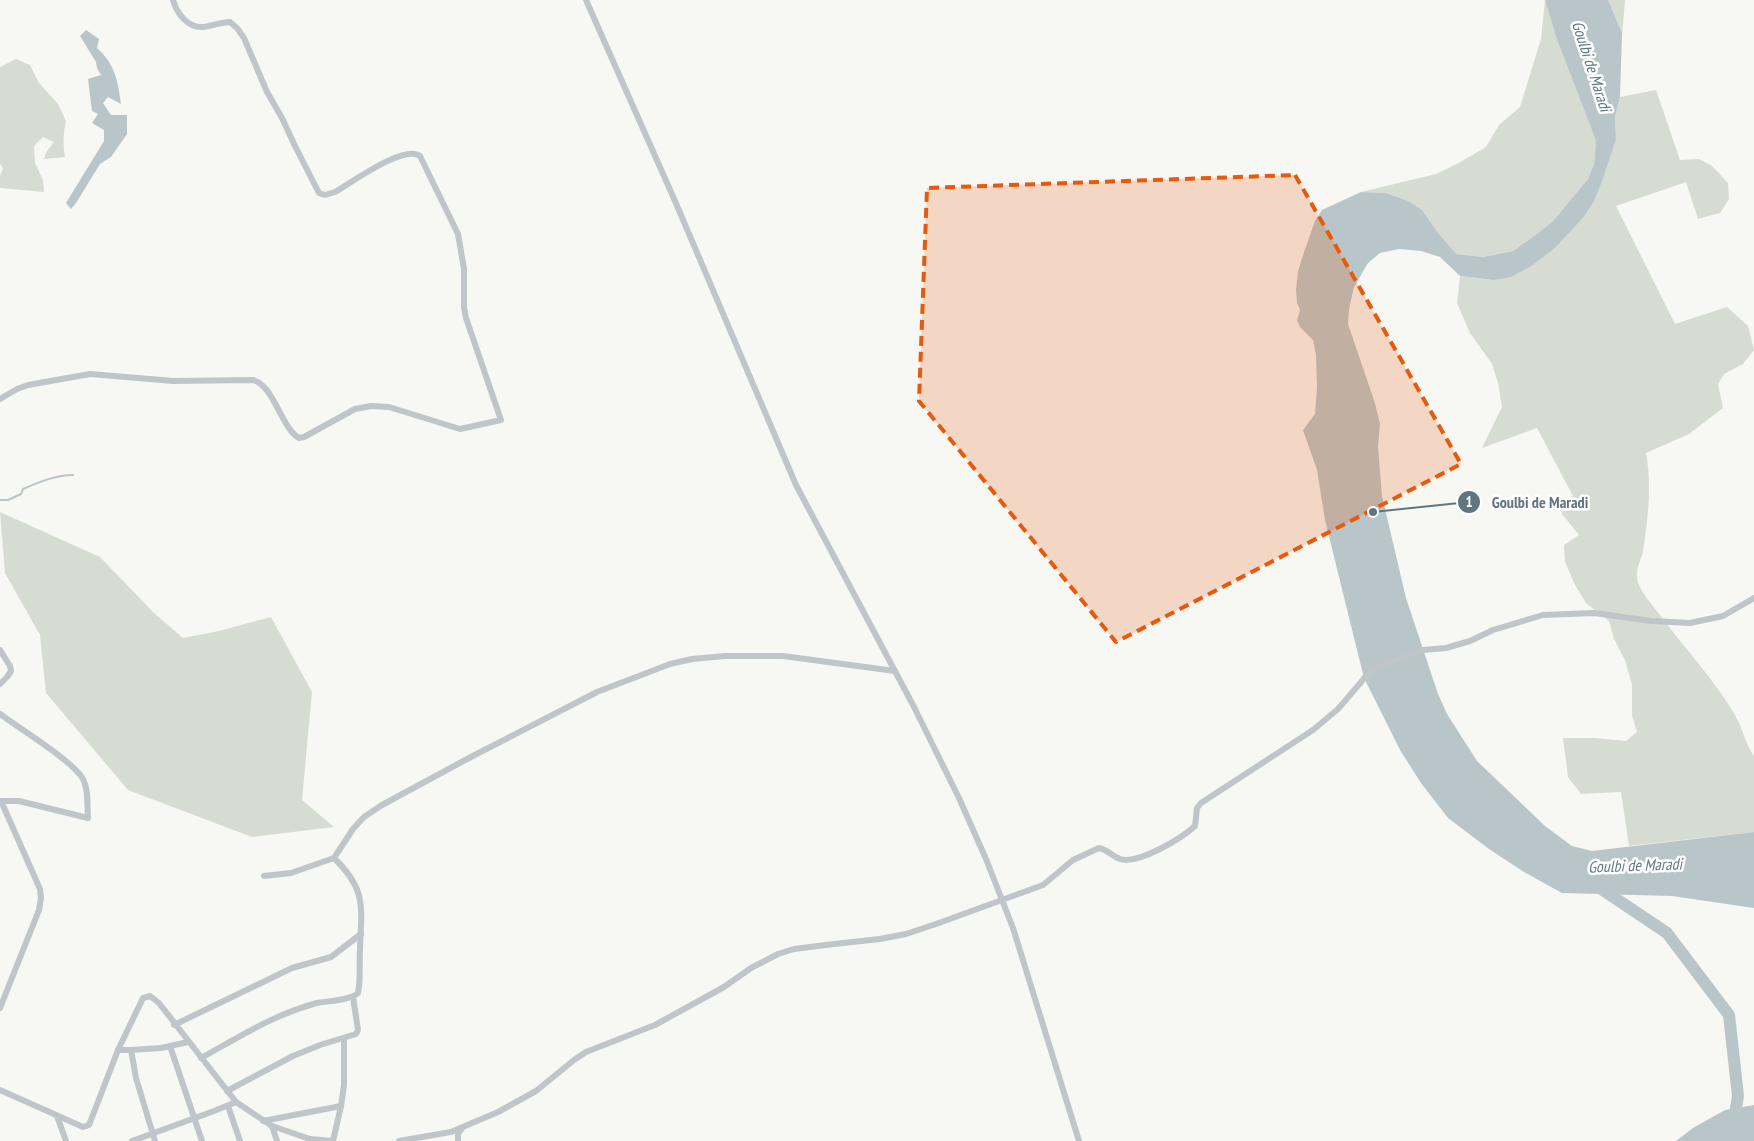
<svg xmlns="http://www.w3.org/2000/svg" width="1754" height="1141" viewBox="0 0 1754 1141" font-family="'PT Sans Narrow',sans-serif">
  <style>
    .green { fill: #d7dcd2 }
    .water { fill: #b8c6c9 }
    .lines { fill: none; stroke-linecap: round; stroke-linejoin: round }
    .stream { stroke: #b8c6c9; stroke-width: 2 }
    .river { stroke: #b8c6c9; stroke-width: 12 }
    .minor { stroke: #bfc5c8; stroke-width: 6 }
    .marked { fill: #e8590c; fill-opacity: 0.2; stroke: #e8590c; stroke-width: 4; stroke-dasharray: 10 6; stroke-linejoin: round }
    .labels { text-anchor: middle; stroke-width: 5; stroke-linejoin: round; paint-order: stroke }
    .water-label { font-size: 16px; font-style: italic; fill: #607b82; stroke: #fff }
    .leader { fill: none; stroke: #617580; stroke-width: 2 }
    .callout-dot { fill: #617580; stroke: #fff; stroke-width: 2 }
    .mark-label { font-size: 15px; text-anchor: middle; font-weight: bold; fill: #fff }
    .callout-label { font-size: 16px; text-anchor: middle; font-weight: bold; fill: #617580; stroke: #fff; stroke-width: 5; stroke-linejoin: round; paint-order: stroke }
  </style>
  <rect width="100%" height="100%" fill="#f7f7f3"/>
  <g class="green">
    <polygon points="1545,0 1556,37 1596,141 1594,164 1588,179 1553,221 1537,234 1513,251 1483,257 1455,254 1406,200 1386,193 1361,192 1436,174 1457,164 1486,147 1499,125 1520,107 1541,39"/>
    <polygon points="1607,0 1625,0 1622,37"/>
    <path d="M16 59 30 65 39 83 58 104 66 121C63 134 63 144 65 157L44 159 47 151 54 142 43 137 34 146 35 163 43 180 44 192 0 188V176L3 168 0 164V67Z"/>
    <path d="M1656 90 1680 160 1699 159 1712 166 1728 183 1729 199 1720 213 1698 219 1686 182 1616 206 1675 324 1727 307 1748 326 1754 350 1743 364 1724 374 1718 384 1723 408 1689 434 1646 453C1652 485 1648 519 1643 551 1642 558 1637 566 1637 573 1636 588 1651 603 1660 615 1685 649 1714 679 1735 715 1743 728 1745 744 1754 756V832L1629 846 1621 792 1581 794 1568 777 1563 738H1595L1626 741 1637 732 1632 715V685L1625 660 1614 639 1609 621 1586 603 1575 585 1565 562 1564 545 1579 535 1562 514 1561 503 1573 496 1537 428 1482 448 1502 407 1498 383 1492 364 1470 333 1457 303 1460 276 1493 280 1533 265 1555 248 1583 218 1616 139 1615 117 1620 97Z"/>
    <polygon points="0,512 100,557 154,613 183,638 219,631 271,617 312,692 302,800 334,827 252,837 128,790 46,693 40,635 5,573"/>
  </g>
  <g class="water">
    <polygon points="1545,0 1608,0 1622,34 1620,97 1615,117 1616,139 1602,181 1594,201 1583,218 1555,248 1533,265 1511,277 1493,280 1460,276 1440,257 1421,251 1399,249 1380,253 1368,263 1354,287 1349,309 1348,324 1375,403 1380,424 1378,447 1382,496 1406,598 1438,694 1447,714 1477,761 1545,826 1572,846 1592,851 1754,832 1754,908 1672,896 1562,893 1524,872 1489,849 1448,818 1421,783 1400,750 1364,678 1325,520 1317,470 1303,430 1315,414 1317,387 1316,355 1313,340 1300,327 1297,320 1300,310 1297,303 1296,290 1298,271 1304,252 1315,221 1322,210 1361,192 1386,193 1406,200 1422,210 1438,233 1456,254 1483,257 1513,251 1537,234 1553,221 1588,179 1594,164 1596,141 1556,37"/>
    <path d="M86 30 99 39 97 48C115 64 118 81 121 104L108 97 103 103 111 115H127V134L111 157 100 164 76 203 71 209 66 203 104 141V130L92 123 98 114 92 111 88 79 101 75 97 68 96 62 80 36Z"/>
    <polygon points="1754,1105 1754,1141 1676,1141 1693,1128 1725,1110"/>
  </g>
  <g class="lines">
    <path class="stream" d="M0 500H8L21 494 23 489C39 482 56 475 73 475"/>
    <polyline class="river" points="1597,886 1667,933 1729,1015 1738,1096 1734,1120"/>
    <g class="minor">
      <polyline points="586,0 675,201 796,485 913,705 959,798 986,859 1013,928 1079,1141"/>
      <path d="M0 399 17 389 28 385 90 374 173 381 253 380C273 384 282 429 299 438L304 437 355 409 371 406 389 407 460 429 501 420 466 318 464 307V269L458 234 420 156C404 144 351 183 335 192L325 195 319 193 295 146 282 118 267 92 244 38 237 28 230 22C221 22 212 26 203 27 187 28 177 13 173 0"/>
      <polyline points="0,650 10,666 11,671 7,677 0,684"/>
      <polyline points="1364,678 1373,669 1379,666 1423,650 1446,648 1470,641 1493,630 1543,615 1594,613 1651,621 1690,623 1723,616 1754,598"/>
      <path d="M0 714C20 729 72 760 83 779 89 791 87 805 88 818L19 801H0"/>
      <polyline points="264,876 291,873 334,858 353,829 364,817 382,805 469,758 597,692 670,664 692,659 725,656 783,656 895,671"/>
      <polyline points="0,1008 39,910 41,898 40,889 1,801"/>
      <polyline points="174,1025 292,968 331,957 361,934"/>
      <polyline points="170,1046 202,1141"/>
      <polyline points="118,1050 131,1050 136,1078 155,1141"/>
      <polyline points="131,1050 161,1048 188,1042"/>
      <path d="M201 1058C239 1037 275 1014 317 1003 328 1001 351 1000 358 993 361 979 359 964 360 950 361 908 368 891 334 858"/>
      <polyline points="0,1090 83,1127 89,1125 118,1050 143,998 150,996 159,1003 236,1102 272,1126 310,1139 332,1141"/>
      <polyline points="227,1091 293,1056 320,1045 356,1034 358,1030 353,997"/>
      <polyline points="228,1106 240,1141"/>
      <polyline points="57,1116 66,1141"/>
      <polyline points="263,1121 341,1106 344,1085 344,1039"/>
      <polyline points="272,1126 277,1141"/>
      <polyline points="132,1141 214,1111 236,1102"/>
      <polyline points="333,1141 341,1106"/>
      <path d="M399 1141 451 1132 498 1112 536 1091 574 1060 586 1052 655 1025 724 987 751 968 778 954 794 949 834 944 880 939 906 934 936 924 1043 885 1073 860 1099 848C1108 850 1112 856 1120 859 1138 865 1182 838 1195 826L1197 808 1201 803 1313 730 1338 709 1362 681"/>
      <polyline points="458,1141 458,1134 462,1128"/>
    </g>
  </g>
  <path class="marked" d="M1295 175 1461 464 1116 642 919 401 927 188Z"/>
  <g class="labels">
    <g class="water-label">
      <text transform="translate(1592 66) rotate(72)" y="6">Goulbi de Maradi</text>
      <text transform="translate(1635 865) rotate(-2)" y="6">Goulbi de Maradi</text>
    </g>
  </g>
  <path class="leader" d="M1373 512L1469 502"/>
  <g class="callout-dot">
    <circle cx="1373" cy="512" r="5"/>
    <circle cx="1469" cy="502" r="12"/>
  </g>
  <g class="mark-label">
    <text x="1469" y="507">1</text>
  </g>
  <g class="callout-label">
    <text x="1540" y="508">Goulbi de Maradi</text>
  </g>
</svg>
